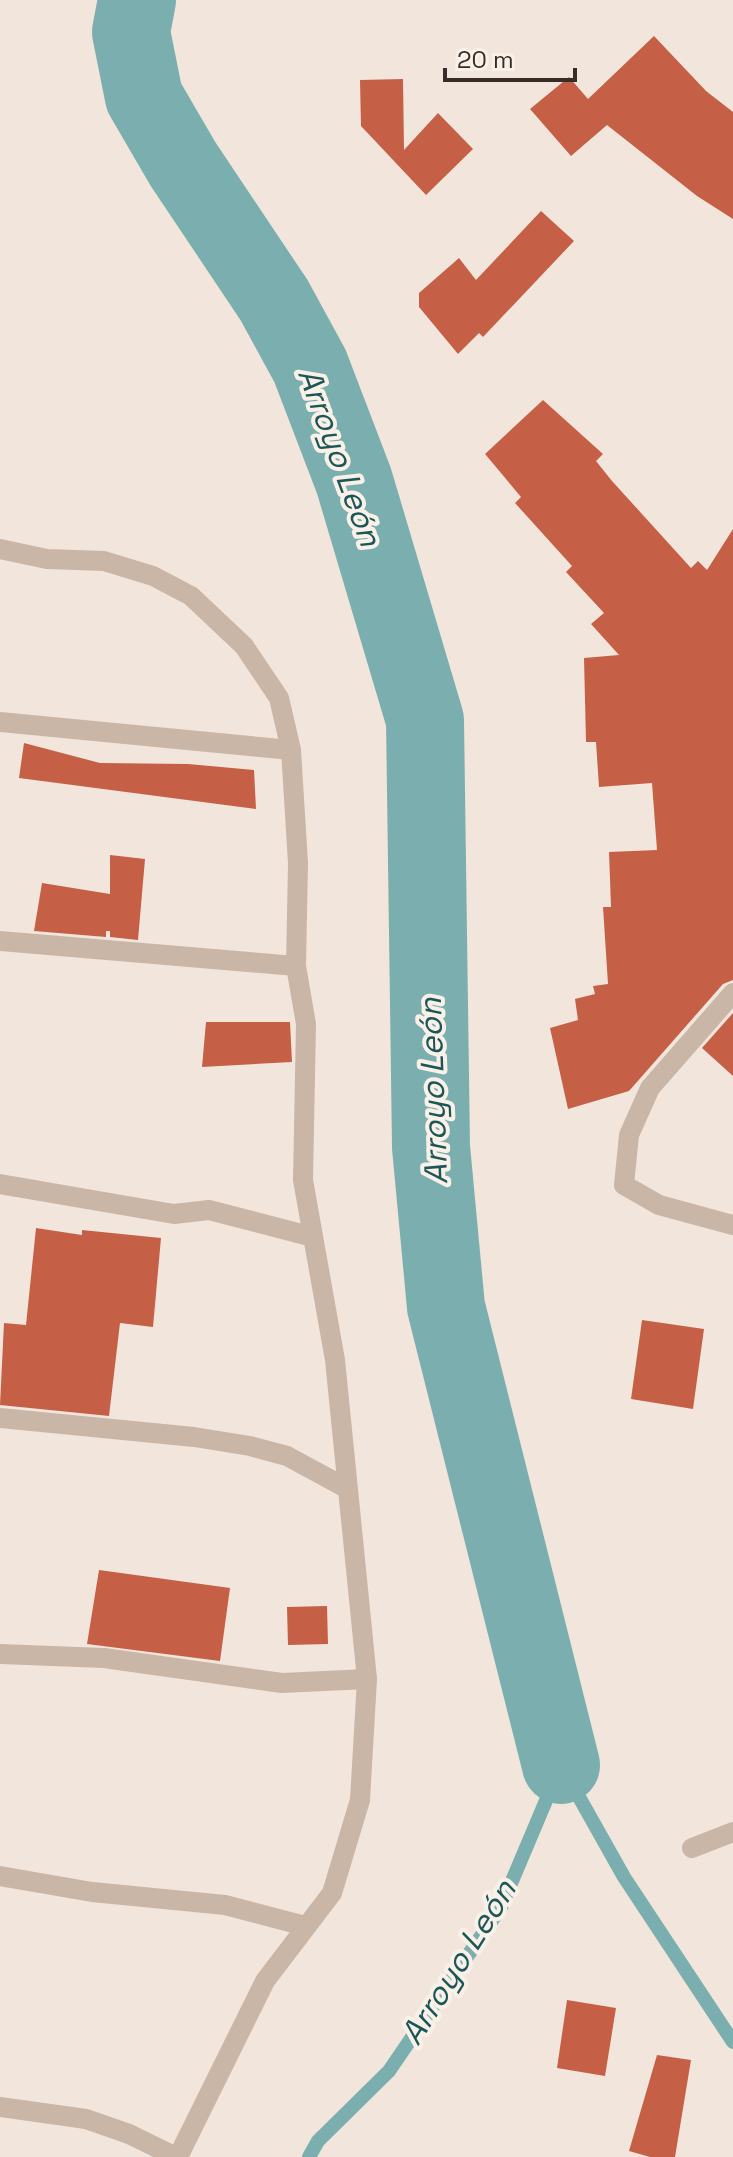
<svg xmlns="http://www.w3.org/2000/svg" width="733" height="2157" viewBox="0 0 733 2157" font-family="'Space Grotesk',sans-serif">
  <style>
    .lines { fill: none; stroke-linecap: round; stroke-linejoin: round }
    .stream { stroke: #7bafaf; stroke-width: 14 }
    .river { stroke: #7bafaf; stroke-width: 78 }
    .building { fill: #c56046 }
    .minor { stroke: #cab6a7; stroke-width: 20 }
    .labels { text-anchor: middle; stroke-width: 8; stroke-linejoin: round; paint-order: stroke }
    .water-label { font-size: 32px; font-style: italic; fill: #1d5658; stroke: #f9f1e8 }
  </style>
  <rect width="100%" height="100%" fill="#f2e6dc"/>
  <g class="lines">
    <g class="stream">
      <polyline points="561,1765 624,1877 733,2042"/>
      <polyline points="309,2157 318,2141 389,2071 501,1907 561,1765"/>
    </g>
    <polyline class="river" points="137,0 131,32 144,97 183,164 274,300 310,366 354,481 425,720 431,1147 446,1307 561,1765"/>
  </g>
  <g class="building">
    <polygon points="654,36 706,91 733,112 733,219 697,196 607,125 571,156 530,109 569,77 588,99"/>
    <polygon points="403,79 404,150 438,113 473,149 426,195 361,126 360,80"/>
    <polygon points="541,211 574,241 483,337 479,333 458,354 419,307 419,293 459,258 476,280"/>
    <polygon points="543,400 603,454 596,461 612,481 691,568 698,561 707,570 733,529 733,980 723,984 629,1091 568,1109 550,1028 578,1020 575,999 595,994 593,986 608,984 603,907 611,907 609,852 657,850 652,783 599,787 596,742 586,742 584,658 619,655 591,624 604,613 566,572 572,566 515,503 521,497 485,454"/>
    <polygon points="24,743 100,763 188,764 254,770 256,809 19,778"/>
    <polygon points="110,855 145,859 138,940 110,937 110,931 106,931 106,937 34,931 42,883 110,894"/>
    <polygon points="733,1013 733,1076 702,1048"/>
    <polygon points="206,1022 290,1022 292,1062 202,1067"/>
    <polygon points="36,1228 82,1235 82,1230 161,1238 153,1327 120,1323 109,1416 0,1405 4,1323 26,1325"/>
    <polygon points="642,1320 704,1329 693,1409 631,1399"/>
    <polygon points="99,1570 230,1588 220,1661 87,1644"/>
    <polygon points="327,1606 328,1644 288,1645 287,1607"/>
    <polygon points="567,2000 616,2008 605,2076 557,2068"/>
    <polygon points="657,2055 691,2060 675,2157 650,2157 629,2151"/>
  </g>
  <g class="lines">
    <g class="minor">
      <polyline points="0,549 47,559 104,561 153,576 191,596 244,646 279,698 291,750 298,863 296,966 306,1024 303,1180 335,1360 367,1679 360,1800 332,1893 265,1981 178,2157"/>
      <polyline points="0,722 291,750"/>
      <polyline points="0,941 296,966"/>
      <polyline points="733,993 650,1088 629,1135 624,1185 659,1205 733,1225"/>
      <polyline points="0,1184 174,1214 209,1210 313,1237"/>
      <polyline points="0,1418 194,1437 250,1446 287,1456 346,1488"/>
      <polyline points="0,1654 104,1658 282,1683 367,1679"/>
      <polyline points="692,1848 733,1832"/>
      <polyline points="0,1876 92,1892 225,1905 305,1926"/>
      <polyline points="0,2107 86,2119 129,2134 176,2157"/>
    </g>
  </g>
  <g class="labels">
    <g class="water-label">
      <text transform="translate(340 457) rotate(70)" y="11">Arroyo León</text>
      <text transform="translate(433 1091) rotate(-92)" y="11">Arroyo León</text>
      <text transform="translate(458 1962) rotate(-58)" y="11">Arroyo León</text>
    </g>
  </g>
  <path d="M445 68v12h130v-12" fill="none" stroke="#372c28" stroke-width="4"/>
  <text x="457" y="68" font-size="24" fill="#372c28" stroke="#f9f1e8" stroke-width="6" paint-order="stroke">20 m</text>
</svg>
